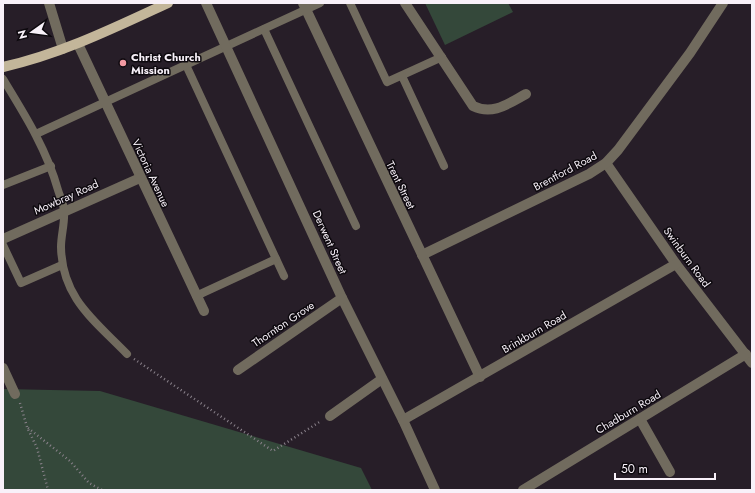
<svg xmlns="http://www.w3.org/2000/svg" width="755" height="493" viewBox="0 0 755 493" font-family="Jost,sans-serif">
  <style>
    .green { fill: #34483a }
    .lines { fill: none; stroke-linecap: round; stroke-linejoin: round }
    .path { stroke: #8a828b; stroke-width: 2.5; stroke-dasharray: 1 3; stroke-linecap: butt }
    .lane { stroke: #716b5e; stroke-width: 8 }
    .street { stroke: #716b5e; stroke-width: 10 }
    .primary { stroke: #c3b69a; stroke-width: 10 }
    .poi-dot { fill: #f49aa3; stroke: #0d090e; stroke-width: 1.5 }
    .labels { text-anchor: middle; stroke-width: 3; stroke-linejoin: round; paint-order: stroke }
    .poi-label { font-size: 11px; font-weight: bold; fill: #f8f1f9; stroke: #0d090e; text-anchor: start }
    .street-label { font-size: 11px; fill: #f8f1f9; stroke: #0d090e }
  </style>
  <rect width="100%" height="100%" fill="#271e28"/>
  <g class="green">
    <polygon points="425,3 508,3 513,12 445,45"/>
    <polygon points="3,389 100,391 361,468 372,490 3,490"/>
  </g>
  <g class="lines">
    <g class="path">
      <polyline points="134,359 273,451 321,421"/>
      <polyline points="20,403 27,427 37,448 48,490"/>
      <polyline points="28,428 70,461 89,483 102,490"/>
    </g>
    <g class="lane">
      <polyline points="350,3 387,82 442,57"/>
      <polyline points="264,29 356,226"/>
      <polyline points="186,65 284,276"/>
      <polyline points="402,76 444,166"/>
      <path d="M3 79C25 115 47 150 58 190 60 197 64 204 64 211 65 223 61 235 61 247 62 298 94 320 127 354"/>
      <polyline points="36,134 320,3"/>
      <polyline points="3,185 51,166"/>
      <polyline points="3,245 21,283 62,265"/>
      <polyline points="196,296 276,259"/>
    </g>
    <g class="street">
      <polyline points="49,3 63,49"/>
      <polyline points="206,3 342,298 403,420 435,490"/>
      <polyline points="303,3 480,377"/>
      <path d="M405 3 473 106C493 116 509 103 526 94"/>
      <polyline points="78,44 204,311"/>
      <polyline points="606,163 676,264 752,363"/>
      <polyline points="3,239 140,178"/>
      <polyline points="422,255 589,174 606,163 618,150 690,53 723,3"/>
      <polyline points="3,368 15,394"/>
      <polyline points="238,370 342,298"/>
      <polyline points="330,416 382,379"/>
      <polyline points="640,419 670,472"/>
      <polyline points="403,420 676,264"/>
      <polyline points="523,490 746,354"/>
    </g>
    <path class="primary" d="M3 67C61 54 114 28 168 3"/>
  </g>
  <circle class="poi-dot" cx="123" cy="63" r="4"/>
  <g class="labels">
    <g class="poi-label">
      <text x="131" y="61">Christ Church<tspan x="131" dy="13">Mission</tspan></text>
    </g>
    <g class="street-label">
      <text transform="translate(565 171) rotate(-28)" y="4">Brentford Road</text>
      <text transform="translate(151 173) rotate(65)" y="4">Victoria Avenue</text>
      <text transform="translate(401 185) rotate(64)" y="4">Trent Street</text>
      <text transform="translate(66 197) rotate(-24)" y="4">Mowbray Road</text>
      <text transform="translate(330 242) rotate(66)" y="4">Derwent Street</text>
      <text transform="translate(687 257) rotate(54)" y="4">Swinburn Road</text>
      <text transform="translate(283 324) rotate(-34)" y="4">Thornton Grove</text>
      <text transform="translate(534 332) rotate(-30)" y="4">Brinkburn Road</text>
      <text transform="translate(628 412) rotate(-31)" y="4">Chadburn Road</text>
    </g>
  </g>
  <rect width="755" height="493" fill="none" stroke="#f8f1f9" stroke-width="8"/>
  <g transform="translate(32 32) rotate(256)" stroke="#0d090e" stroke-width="3" paint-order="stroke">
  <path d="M0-3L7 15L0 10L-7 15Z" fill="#f8f1f9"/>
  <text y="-6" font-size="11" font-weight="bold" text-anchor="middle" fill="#f8f1f9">N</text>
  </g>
  <path d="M615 473v6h100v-6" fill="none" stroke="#f8f1f9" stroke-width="2"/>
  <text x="621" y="473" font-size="12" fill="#f8f1f9" stroke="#0d090e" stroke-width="3" paint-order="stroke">50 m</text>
</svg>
